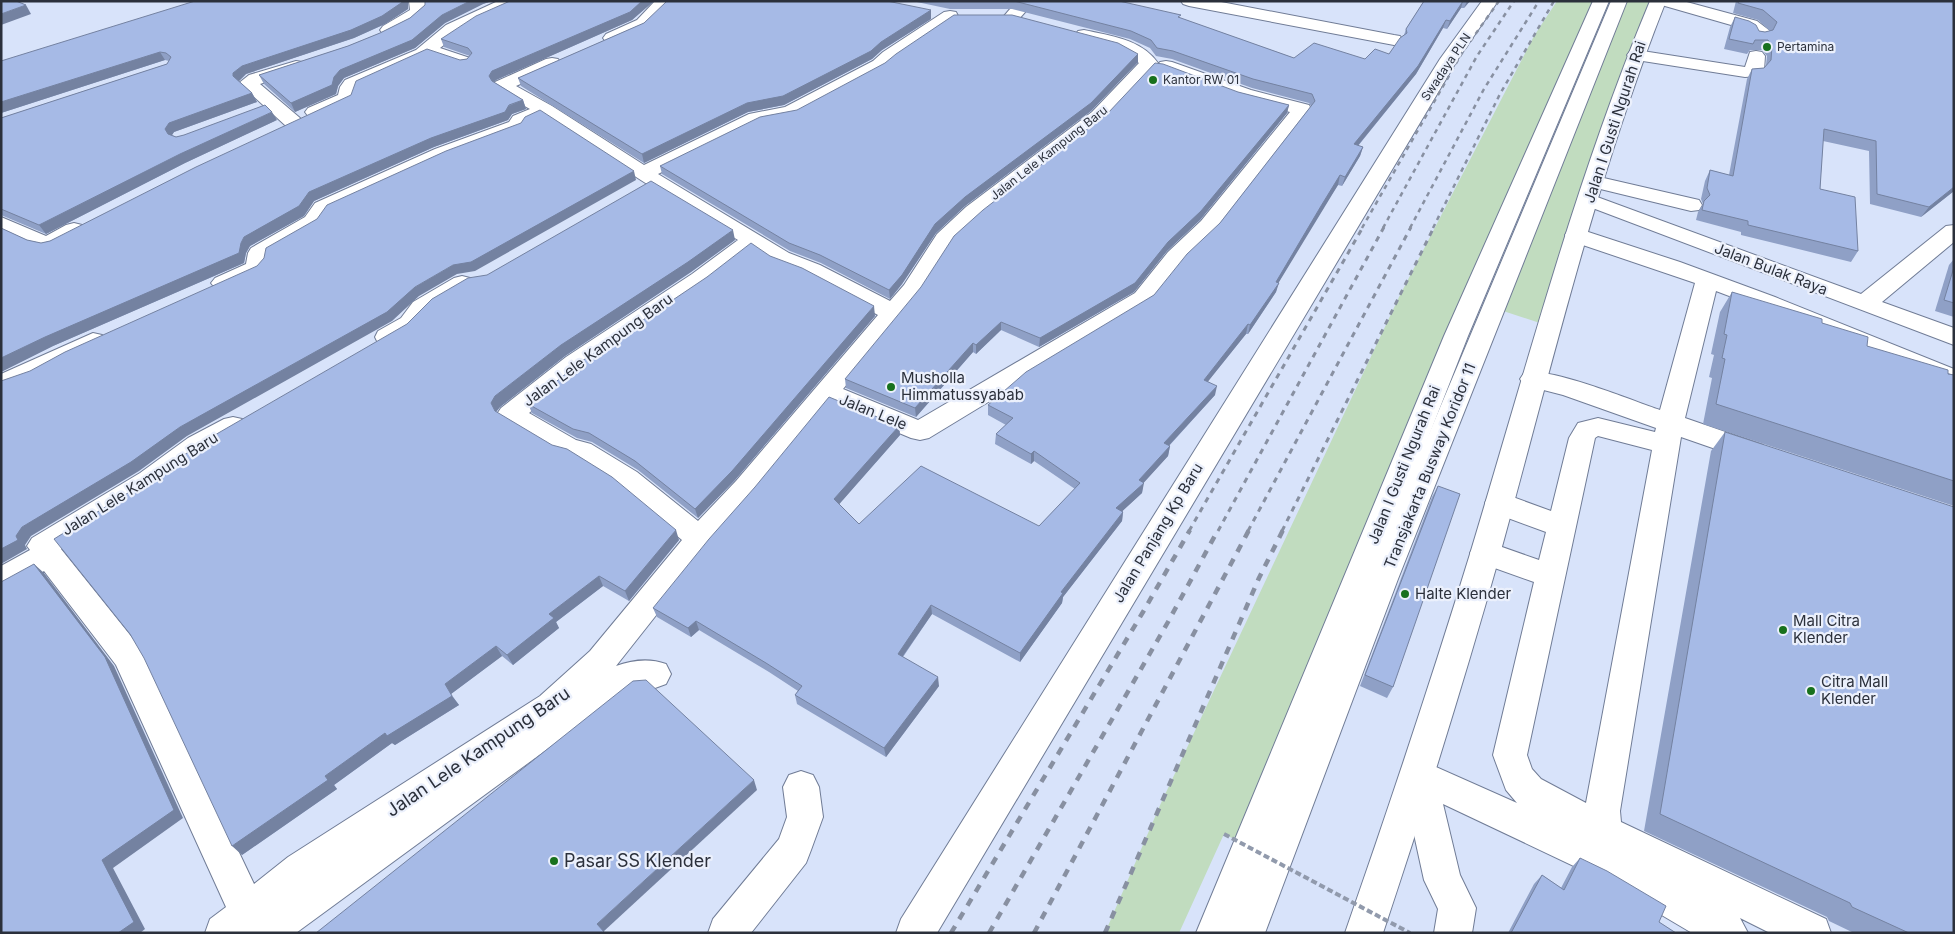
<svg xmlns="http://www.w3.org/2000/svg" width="1955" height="934" viewBox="0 0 1955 934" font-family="Inter,sans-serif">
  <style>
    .green { fill: #c1dcbf }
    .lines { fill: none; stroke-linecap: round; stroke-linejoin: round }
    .minor-casing { stroke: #707c96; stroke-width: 2 }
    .major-casing { stroke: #707c96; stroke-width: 2 }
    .minor { fill: #fff; fill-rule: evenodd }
    .major { fill: #fff; fill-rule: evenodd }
    .rail-far2 { stroke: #8890a1; stroke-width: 2.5; stroke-dasharray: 4.5 4.5; stroke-linecap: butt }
    .rail-far1 { stroke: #8890a1; stroke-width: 3; stroke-dasharray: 5.5 5.5; stroke-linecap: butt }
    .rail { stroke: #8890a1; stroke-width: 4.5; stroke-dasharray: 8 8; stroke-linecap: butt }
    .path-bridge { stroke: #919aac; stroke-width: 4; stroke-dasharray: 6 3; stroke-linecap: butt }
    .wall { fill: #8fa0c6 }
    .shaded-wall { fill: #7482a1 }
    .building { fill: #a6bae6; stroke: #7482a1 }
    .poi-dot { fill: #18711d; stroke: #ebf0fc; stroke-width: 2 }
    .labels { text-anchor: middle; stroke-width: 4.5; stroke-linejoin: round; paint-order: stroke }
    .far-poi-label { font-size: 12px; fill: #2b303b; stroke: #ebf0fc; text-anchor: start }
    .far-street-label { font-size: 12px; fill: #2b303b; stroke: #ebf0fc }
    .street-label { font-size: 15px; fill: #2b303b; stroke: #ebf0fc }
    .poi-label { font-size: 15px; fill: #2b303b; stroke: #ebf0fc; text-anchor: start }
    .near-street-label { font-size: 18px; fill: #2b303b; stroke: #ebf0fc }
    .near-poi-label { font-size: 18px; fill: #2b303b; stroke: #ebf0fc; text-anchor: start }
  </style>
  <rect width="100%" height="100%" fill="#d8e3fa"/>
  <g class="green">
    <polygon points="1557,1 1601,1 1246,845 1224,834 1179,933 1105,933 1161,803 1399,297 1534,36"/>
    <polygon points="1619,1 1658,1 1549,326 1494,308"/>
  </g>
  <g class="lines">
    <g class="minor-casing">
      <g id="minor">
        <polygon points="409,1 425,1 427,12 425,16 395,34 383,34 380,30 383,26 410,10"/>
        <path d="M498 1H522L520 4C491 16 464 28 440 48L470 58 473 62 470 66 464 67 430 56 358 88 354 102 315 118 308 116 305 112 308 108 338 95 340 87 345 80 416 50 446 25Z"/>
        <polygon points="655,1 676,1 663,11 649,28 618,42 612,43 606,42 603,38 606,34 637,20"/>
        <polygon points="1017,1 1035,1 1018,20 1006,20 1004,16"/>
        <polygon points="1181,1 1216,1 1394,35 1400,36 1403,40 1400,44 1394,45 1189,6 1183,4"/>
        <polygon points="1482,1 1498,1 1458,59 937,933 896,933 901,919 1440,59"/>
        <polygon points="1611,1 1627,1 1398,579 1265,933 1227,933 1368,579"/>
        <polygon points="1656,1 1683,1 1757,21 1770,31 1766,39 1760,40 1754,39 1752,33 1745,29 1658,4"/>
        <path d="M950 11 956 12 958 16 956 20 895 60 885 69 797 116 761 123 658 174 789 253 820 265 890 301 904 285 937 234 966 207 1092 112 1139 63 1122 51 1078 39 1075 35 1078 31 1084 30C1111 36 1141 39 1158 63L1106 120 982 217 953 243 920 295 843 389 918 420 1135 293 1168 252 1201 221 1290 112 1237 98 1160 70 1157 66 1160 62 1166 61 1172 62 1251 90 1309 105 1311 109 1217 231 1184 262 1151 303 929 438 920 440 911 438 830 404 756 495 710 547 616 666C632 660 650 658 666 664L671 674 666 684 655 688 630 691 617 698 296 933H205L210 919 226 907 116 665 44 571 12 589 1 592V566L30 550 27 546 32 538 140 473 188 438 224 419 233 417 242 419 246 426 242 433 208 452 160 487 61 549 138 645 152 669 254 884 288 857 540 696 590 651 682 540 617 486 572 458 557 454 501 420 497 414 501 408 566 357 692 274 738 240 647 184 543 117 527 124 523 130 449 158 331 213 321 227 270 256 268 266 262 274 231 288 223 290 215 288 211 283 215 278 246 264 248 253 251 248 305 217 315 203 435 149 509 122 513 116 530 109 495 90 493 86 495 82 546 59 552 58 558 59 561 63 558 67 516 86 552 106 644 165 749 114 785 107 873 61 883 52 944 12ZM753 250 773 263 804 275 878 315 736 481 698 521 637 472 591 444 576 440 529 413 584 369 708 284Z"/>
        <polygon points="1636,50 1745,67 1750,52 1756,51 1762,52 1765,56 1764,70 1758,76 1745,77 1630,59 1627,55 1630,51"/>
        <polygon points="296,61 302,62 305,66 302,70 260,84 300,118 303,122 300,126 293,128 286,126 239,83 249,75"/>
        <polygon points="1595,176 1699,200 1702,205 1699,210 1691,211 1588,186 1585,182 1588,178"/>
        <polygon points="1589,194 1861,294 1946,226 1954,225 1954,242 1882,302 1954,328 1954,345 1582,204 1578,200 1582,196"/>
        <path d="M1 217 46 236 66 225 74 223 82 225 85 230C78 240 58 249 46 252L1 231Z"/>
        <path d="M1576 228 1680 262 1775 297 1954 369V388L1806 325 1716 291 1685 418 1763 445 1767 452 1763 459 1753 462 1681 437 1620 811 1621 822 1826 919 1831 933H1770L1740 918 1748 933H1692L1599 878 1443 804 1460 875 1476 908 1472 933H1434L1438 909 1424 880 1401 775 1406 764 1418 759 1517 803 1506 790 1493 755 1534 582 1475 561 1470 553 1475 545 1485 541 1539 560 1546 532 1489 511 1485 503 1489 495 1499 492 1551 511 1569 438 1578 423 1598 418 1655 432 1656 428 1563 395 1524 385 1520 379 1524 373C1548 366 1633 401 1660 410L1695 283 1568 240 1565 235 1568 230ZM1598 436 1652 450 1586 803 1541 779 1532 769 1527 755 1595 438Z"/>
        <polygon points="462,276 470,278 474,283 470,288 429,312 419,328 396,343 387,345 378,343 375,337 378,331 401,318 413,302 454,278"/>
        <polygon points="93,333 102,335 105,341 102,347 1,393 1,374"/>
        <polygon points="801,771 813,775 819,787 823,817 811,850 806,863 751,933 708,933 713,919 779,839 787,817 783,787 789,775"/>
      </g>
    </g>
    <g class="major-casing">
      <g id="major">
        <polygon points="1593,1 1609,1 1468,336 1234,933 1196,933 1444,336"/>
        <path d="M1650 1H1666C1595 180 1551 369 1500 554 1464 681 1425 807 1383 933H1345C1389 807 1431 681 1470 554 1526 369 1575 180 1650 1Z"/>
      </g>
    </g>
    <use href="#minor" class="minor"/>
    <use href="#major" class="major"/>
    <g class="rail-far2">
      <polyline points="1362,228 1462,53 1499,1"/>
      <polyline points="1383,228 1477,56 1514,1"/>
      <polyline points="1410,228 1484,89 1539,1"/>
      <polyline points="1433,228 1500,94 1554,1"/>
    </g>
    <g class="rail-far1">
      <polyline points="1189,531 1363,227"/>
      <polyline points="1218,531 1384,227"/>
      <polyline points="1248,531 1411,227"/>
      <polyline points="1282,531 1434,227"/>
    </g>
    <g class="rail">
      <polyline points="951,933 1143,612 1190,530"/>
      <polyline points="989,933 1168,622 1218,530"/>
      <polyline points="1034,933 1249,530"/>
      <polyline points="1105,933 1259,578 1283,530"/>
    </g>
    <polyline class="path-bridge" points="1224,834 1410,933"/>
  </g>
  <g class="wall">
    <polygon points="425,1 492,1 483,4 445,23 415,48 344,78 338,86 336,94 295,112 264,84 259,75 348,46 380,33 410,18 425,5"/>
    <polygon points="510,1 654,1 632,20 496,80 494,82 523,100 526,109 512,114 508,120 434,147 314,201 304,216 250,246 246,253 244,263 53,346 1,372 1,228 27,240 41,243 50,241 460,60 467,59 470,56 444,47 441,39"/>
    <polygon points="912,1 1119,1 1180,18 1294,58 1365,59 1389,54 1404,35 1406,29 1424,1 1470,1 1464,8 1461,8 1447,29 1443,28 1416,74 1358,146 1363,147 1360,156 1342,186 1338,185 1318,215 1278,283 1276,292 1248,334 1246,334 1208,381 1215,395 1169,446 1170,446 1168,456 1143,483 1142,493 1122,511 1123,512 1122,521 1063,597 1062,603 1020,662 932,614 903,657 939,686 886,757 797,704 795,695 798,691 769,672 699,630 691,637 657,617 653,608 899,426 900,435 839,504 859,524 1039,526 1075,489 1034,461 1031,464 995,444 996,434 1006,425 988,415 988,405 1154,295 1220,223 1311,106 1309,103 1252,88 1172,59 1156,56 1150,48 1130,39 1012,9 950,9"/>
    <polygon points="1736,1 1954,1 1954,191 1921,217 1870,204 1869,151 1823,141 1820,189 1858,251 1851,262 1741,235 1741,232 1696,220 1698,212 1703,204 1701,199 1705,181 1710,170 1729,175 1747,79 1752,69 1764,68 1766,65 1767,56 1762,50 1750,50 1747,54 1724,49 1730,27 1735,17 1759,31 1765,32 1770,31 1758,20 1733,13"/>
    <polygon points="408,9 385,24 354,38 246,74 239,81 252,93 257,102 174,132 172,135 176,137 277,120 185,163 46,234 1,215 1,118 167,64 169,61 165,60 1,113 1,61"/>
    <polygon points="931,10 931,19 882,50 872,59 784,105 748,112 644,163 521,86 518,78 644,23"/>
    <polygon points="1138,62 1091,111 965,206 936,233 902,284 890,299 821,263 790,251 662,174 660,166"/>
    <polygon points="1238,92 1289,105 1287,113 1200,220 1167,251 1134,292 1039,347 1001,330 976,354 973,352 916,417 846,388 845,379"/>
    <polygon points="735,240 691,272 565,356 500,407 496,412 679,540 629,601 603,586 556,622 559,628 513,665 502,656 451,694 459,705 395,745 392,743 334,785 337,789 242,855 407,324"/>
    <polygon points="770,256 875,316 735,480 698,518 638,470 592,442 577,438 532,413 528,404"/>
    <polygon points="1954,259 1954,317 1935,311 1949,265"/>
    <polygon points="1732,292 1822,323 1867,346 1954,375 1954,506 1703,424 1712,378 1709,377 1714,355 1711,354 1720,312"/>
    <polygon points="1725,432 1954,933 1854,933 1829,921 1827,917 1644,831 1711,451"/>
    <polygon points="1438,486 1393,687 1387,698 1360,686 1432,497"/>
    <polygon points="1580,858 1659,922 1676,933 1508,933 1534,884 1542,875 1561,888 1572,867"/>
  </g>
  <g class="shaded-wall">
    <polygon points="404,1 408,1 408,9 385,24 354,38 246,74 238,82 233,76 233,73 242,66"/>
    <polygon points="470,1 492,1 483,4 445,23 415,48 344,78 338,86 336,94 295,112 291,103 334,77 340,70 442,15"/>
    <polygon points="642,1 654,1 632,20 496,80 492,85 489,76 492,71"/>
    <polygon points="1463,1 1461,8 1447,29 1450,21"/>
    <polygon points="1467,1 1470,1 1464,8"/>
    <polygon points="26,5 31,14 1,25 1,14"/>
    <polygon points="931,10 931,19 882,50 872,59 784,105 748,112 644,163 642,154 747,103 881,42"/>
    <polygon points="1446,20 1443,28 1416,74 1351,154 1354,144"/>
    <polygon points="160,52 165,60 1,113 1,102"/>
    <polygon points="1138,54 1138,62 1091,111 965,206 936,233 902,284 890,299 889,290 935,224 965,197"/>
    <polygon points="252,93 257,102 174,132 170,138 165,129 169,123"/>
    <polygon points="523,100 526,109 512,114 508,120 434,147 314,201 304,216 250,246 246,253 244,263 53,346 1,372 1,358 241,243 244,237 309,192 431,138"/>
    <polygon points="1289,105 1287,113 1200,220 1167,251 1134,292 1039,347 1040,338 1168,242"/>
    <polygon points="272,112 277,120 185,163 46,234 39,225 180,154"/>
    <polygon points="1363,147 1360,156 1342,186 1345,177"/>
    <polygon points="634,171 636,180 475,271 457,274 419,296 392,321 187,436 139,471 31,536 25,545 27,549 1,564 1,549 22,527 180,427 415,287 453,265"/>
    <polygon points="1340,175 1338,185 1276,287 1279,283 1276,292 1248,334 1250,325 1321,206"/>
    <polygon points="1954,187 1954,191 1921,217 1929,207"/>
    <polygon points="733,230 735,240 691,272 565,356 500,407 495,413 491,403 495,396 561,345"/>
    <polygon points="874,306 875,316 735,480 698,518 695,509"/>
    <polygon points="1001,322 1001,330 976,354 976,345"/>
    <polygon points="1248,324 1246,334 1202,389 1204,380"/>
    <polygon points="973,343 973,352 916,417 915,408"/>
    <polygon points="1217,386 1215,395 1162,453 1164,443"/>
    <polygon points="899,426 900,435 835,509 834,499"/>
    <polygon points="1170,446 1168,456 1139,488 1144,483 1142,493 1115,518 1116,508 1139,480"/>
    <polygon points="1034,451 1034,461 1031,464 1031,454"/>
    <polygon points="1123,512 1122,521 1063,597 1062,603 1020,662 1020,653 1061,592"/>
    <polygon points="676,530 679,540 629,601 625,591"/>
    <polygon points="34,564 44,573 114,666 183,818 113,868 145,929 140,933 118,933"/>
    <polygon points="599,576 603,586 556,622 559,628 513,665 507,655 549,614"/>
    <polygon points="931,605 932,614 898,663 898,654"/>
    <polygon points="696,621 699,630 691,637 688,628"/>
    <polygon points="496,646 502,656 451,694 445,684"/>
    <polygon points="938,677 939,686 886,757 884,748"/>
    <polygon points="452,696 459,705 395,745 392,743 334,785 337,789 242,855 232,846 325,776 385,733"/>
    <polygon points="754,780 757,790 603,932 597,924"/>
  </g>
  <g class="building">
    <polygon points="1,1 16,1 26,5 1,14"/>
    <polygon points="195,1 404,1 382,16 351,30 242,66 233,73 233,76 252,93 169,123 165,129 168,134 176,137 184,135 265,105 272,112 180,154 39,225 1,209 1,118 167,64 171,57 166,53 160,52 1,102 1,61"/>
    <polygon points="425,1 470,1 442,15 412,40 340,70 334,77 332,85 291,103 259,75 348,46 380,33 410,18 425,5"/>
    <polygon points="510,1 642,1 630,12 492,71 489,76 492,81 523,100 509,105 505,112 431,138 309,192 299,206 244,237 241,243 239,253 45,337 1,358 1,228 27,240 41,243 50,241 196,167 351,95 356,81 427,49 460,60 467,59 472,53 468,48 441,39 476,16"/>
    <polygon points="667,1 887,1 931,10 881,42 871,51 783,96 747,103 642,154 518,78 644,23"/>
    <polygon points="1014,1 1119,1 1181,15 1178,17 1294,58 1314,43 1365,59 1375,49 1389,54 1400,38 1407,33 1406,29 1424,1 1463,1 1450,21 1446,20 1418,66 1354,144 1363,147 1345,177 1340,175 1321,206 1276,282 1279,283 1250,325 1248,324 1204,380 1217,386 1164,443 1170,446 1139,480 1144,483 1116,508 1123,512 1061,592 1063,593 1020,653 931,605 898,654 938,677 884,748 795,695 802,686 766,663 696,621 688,628 653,608 709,539 755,487 829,397 899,426 834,499 859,524 921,466 1039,526 1080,483 1034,451 1031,454 996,434 1013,418 988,405 1026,372 1154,295 1187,254 1220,223 1315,101 1312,94 1253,79 1173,51 1157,48 1151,40 1131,31"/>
    <polygon points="1739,1 1954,1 1954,187 1929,207 1877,194 1876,141 1824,129 1820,189 1855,197 1858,251 1748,225 1748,221 1702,210 1704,201 1710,195 1707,188 1710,170 1733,176 1752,69 1764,68 1771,60 1772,46 1768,40 1755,40 1753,44 1729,39 1735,17 1749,21 1756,25 1759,31 1765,32 1773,30 1777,22 1763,10 1738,3"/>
    <polygon points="954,15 1012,15 1118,43 1138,54 1091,103 965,197 935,224 902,275 889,290 820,255 789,243 660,166 760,117 797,110 885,63 896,54"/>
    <polygon points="1155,63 1163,64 1238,92 1289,105 1201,211 1168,242 1135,283 1040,338 1001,322 976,345 973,343 915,408 845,379 921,287 954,236 983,210 1108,113"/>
    <polygon points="540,110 634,171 471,262 453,265 415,287 387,312 180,427 131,462 22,527 16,536 18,540 1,549 1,381 30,371 65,352 257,266 264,258 266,248 317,219 327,205 446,151 521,123 525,117"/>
    <polygon points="651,181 733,230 688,262 561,345 495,396 491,403 495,411 552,445 567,449 612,477 676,530 625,591 599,576 549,614 554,618 507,655 496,646 445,684 452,696 387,736 385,733 325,776 328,780 232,846 144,658 130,634 54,539 152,478 201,443 407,324 432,299 468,278 487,275"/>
    <polygon points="751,243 770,256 802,268 874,306 732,471 695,509 635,461 589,433 573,429 528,404 582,361 707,277"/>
    <polygon points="1954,267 1954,303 1944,300"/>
    <polygon points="1732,292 1822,319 1822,323 1868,337 1867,346 1948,370 1948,374 1954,375 1954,481 1716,404 1725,359 1722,358 1727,335 1724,334"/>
    <polygon points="1725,432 1954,507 1954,933 1909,933 1852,907 1850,903 1660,814"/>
    <polygon points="1438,486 1460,494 1393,687 1365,675"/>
    <polygon points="34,564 105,657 174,810 102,860 134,922 118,933 1,933 1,582"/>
    <polygon points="646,680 754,780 597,924 605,933 316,933 633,681"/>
    <polygon points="1580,858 1607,871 1666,906 1659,922 1676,933 1511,933 1542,875 1564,890"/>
  </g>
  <g class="poi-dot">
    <circle cx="1767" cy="47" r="5"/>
    <circle cx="1153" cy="80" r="5"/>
    <circle cx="891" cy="387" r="5"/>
    <circle cx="1405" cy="594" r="5"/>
    <circle cx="1783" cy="630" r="5"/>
    <circle cx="1811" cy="691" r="5"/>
    <circle cx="554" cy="861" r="5"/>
  </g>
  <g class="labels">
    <g class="far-poi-label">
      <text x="1777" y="51">Pertamina</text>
      <text x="1163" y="84">Kantor RW 01</text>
    </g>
    <g class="far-street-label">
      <text transform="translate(1446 67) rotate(-56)" y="4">Swadaya PLN</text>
      <text transform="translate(1049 153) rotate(-38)" y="4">Jalan Lele Kampung Baru</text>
    </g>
    <g class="street-label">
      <text transform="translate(1615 122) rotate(-72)" y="5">Jalan I Gusti Ngurah Rai</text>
      <text transform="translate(1771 269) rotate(21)" y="5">Jalan Bulak Raya</text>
      <text transform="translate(598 350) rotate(-36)" y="5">Jalan Lele Kampung Baru</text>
      <text transform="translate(873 412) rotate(22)" y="5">Jalan Lele</text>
      <text transform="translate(1404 465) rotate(-68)" y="5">Jalan I Gusti Ngurah Rai</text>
      <text transform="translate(1430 466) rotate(-68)" y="5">Transjakarta Busway Koridor 11</text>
      <text transform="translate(140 484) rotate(-32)" y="5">Jalan Lele Kampung Baru</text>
      <text transform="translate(1158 533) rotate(-59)" y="5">Jalan Panjang Kp Baru</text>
    </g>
    <g class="poi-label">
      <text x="901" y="383">Musholla<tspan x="901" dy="17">Himmatussyabab</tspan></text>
      <text x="1415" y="599">Halte Klender</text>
      <text x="1793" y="626">Mall Citra<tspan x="1793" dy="17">Klender</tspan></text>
      <text x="1821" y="687">Citra Mall<tspan x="1821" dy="17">Klender</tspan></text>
    </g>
    <g class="near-street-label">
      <text transform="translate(478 752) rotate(-34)" y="6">Jalan Lele Kampung Baru</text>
    </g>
    <g class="near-poi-label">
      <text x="564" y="867">Pasar SS Klender</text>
    </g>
  </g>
  <rect width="1955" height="934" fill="none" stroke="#2b303b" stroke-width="5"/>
</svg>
